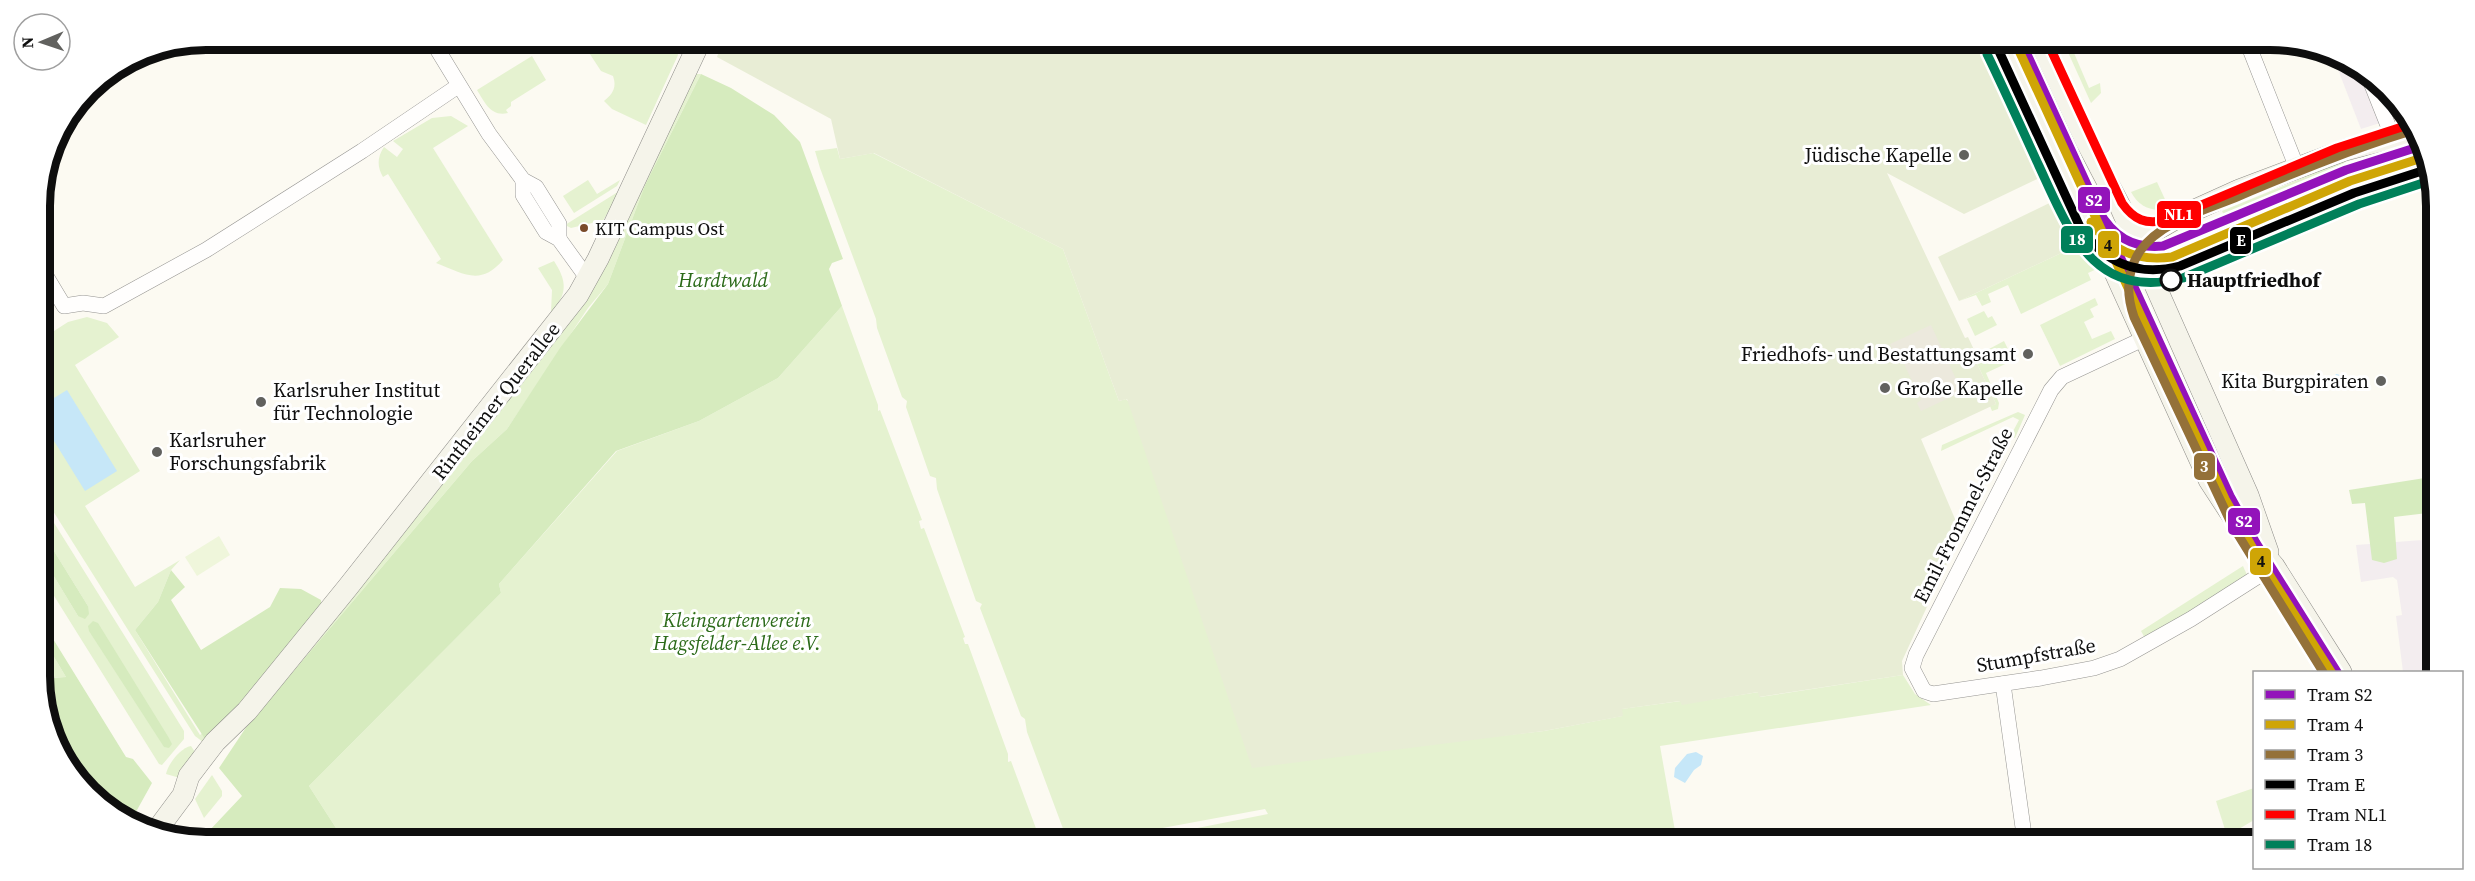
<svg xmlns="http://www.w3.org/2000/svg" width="2475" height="881" viewBox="0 0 2475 881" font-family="'Source Serif 4',serif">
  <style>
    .industrial { fill: #f3edef }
    .green { fill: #e5f2d0 }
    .forest { fill: #d6ebbe }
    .cemetery { fill: #e8edd5 }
    .pitch { fill: #eff6db }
    .plaza { fill: #ece9dd }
    .water { fill: #c6e7f8 }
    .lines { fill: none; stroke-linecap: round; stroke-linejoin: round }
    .stream { stroke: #c6e7f8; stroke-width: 4 }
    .street-casing { stroke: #959491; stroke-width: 16 }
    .secondary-casing { stroke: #8c8b87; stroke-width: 22 }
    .street { stroke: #fffefd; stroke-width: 15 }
    .secondary { stroke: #f5f4ea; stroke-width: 21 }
    .tram-1-casing { stroke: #fff; stroke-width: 14 }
    .tram-2-casing { stroke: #fff; stroke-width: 14 }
    .tram-3-casing { stroke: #fff; stroke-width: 14 }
    .tram-4-casing { stroke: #fff; stroke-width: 14 }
    .tram-5-casing { stroke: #fff; stroke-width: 14 }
    .tram-6-casing { stroke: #fff; stroke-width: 14 }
    .tram-1 { stroke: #9313ba; stroke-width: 9 }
    .tram-2 { stroke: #cfa506; stroke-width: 9 }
    .tram-3 { stroke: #947139; stroke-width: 9 }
    .tram-4 { stroke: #000; stroke-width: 9 }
    .tram-5 { stroke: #f00; stroke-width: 9 }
    .tram-6 { stroke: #00805a; stroke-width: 9 }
    .poi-dot { fill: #61615e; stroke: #fff; stroke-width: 2 }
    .bus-dot { fill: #7a4b2a; stroke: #fff; stroke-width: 2 }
    .stop-dot { fill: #fff; stroke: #0e0e0e; stroke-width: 3 }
    .labels { text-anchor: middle; stroke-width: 6; stroke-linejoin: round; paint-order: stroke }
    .bus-label { font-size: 18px; fill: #0e0e0e; stroke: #fff; text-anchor: start }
    .poi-label { font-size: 20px; fill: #0e0e0e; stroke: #fff; text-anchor: end }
    .park-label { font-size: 20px; font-style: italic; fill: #2b6a19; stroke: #fff }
    .stop-label { font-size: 20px; font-weight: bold; fill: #0e0e0e; stroke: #fff; text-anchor: start }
    .street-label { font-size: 20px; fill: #0e0e0e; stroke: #fff }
    .rim { fill: none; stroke: #0e0e0e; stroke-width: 8 }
    .line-badge { stroke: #fff; stroke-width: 2 }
    .badge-label { font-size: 16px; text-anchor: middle; font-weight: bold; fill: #fff }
    .pale-badge-label { font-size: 16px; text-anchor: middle; font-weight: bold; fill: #111 }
  </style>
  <rect width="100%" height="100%" fill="#fcfaf2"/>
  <g class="industrial">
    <polygon points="2332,54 2365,76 2383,122 2361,129"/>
    <polygon points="2436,539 2436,672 2403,672 2396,616 2402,615 2397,580 2393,577 2361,582 2356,545"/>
  </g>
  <g class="green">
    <path d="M580 39H663L677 50 678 55 646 125 612 109 604 101C613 94 617 87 613 76L601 71Z"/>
    <polygon points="2062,39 2068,39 2089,88 2100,83 2101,93 2091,103"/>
    <path d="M532 56 546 80 511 102V106L506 110 508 113C491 117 485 103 477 90Z"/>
    <polygon points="696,74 701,74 645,185 608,284 588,308 507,429 472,461 247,726 256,710 532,366"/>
    <path d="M451 116 468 126 433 148 503 260C480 287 463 273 436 263L441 259 388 174 383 177C377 167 377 157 384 147L397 157 403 149 393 141 432 118Z"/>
    <polygon points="837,148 840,159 873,153 1063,249 1119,401 1126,399 1445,742 1544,731 1622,716 1621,709 1681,701 1682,704 1759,692 1760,697 1903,675 1915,694 1931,705 1660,746 1677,842 1127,842 1268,814 1265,809 1087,842 1068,842 1027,732 1025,719 1021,716 980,608 982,604 976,601 937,489 936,478 930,476 906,407 907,401 902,397 877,328 876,319 820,168 815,151"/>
    <polygon points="2344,161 2348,173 2227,222 2222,211"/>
    <polygon points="588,180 597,194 620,180 617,186 574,213 563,196"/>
    <path d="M2157 182 2169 208C2153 213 2139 207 2131 192Z"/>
    <polygon points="621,190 601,224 596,222 571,228 565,225"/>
    <polygon points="2087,241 2099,268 2088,273 2091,280 2021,314 2008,285 1988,294 1991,302 1982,306 1976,295 1959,301"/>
    <path d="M554 261C567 281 568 294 551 312L552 290 538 268Z"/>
    <polygon points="2095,298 2098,305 2090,309 2094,317 2084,322 2092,339 2111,331 2115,339 2060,366 2040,325"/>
    <polygon points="842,306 878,405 878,411 880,410 922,520 919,521 921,529 924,528 965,637 963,638 965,644 968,644 1008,754 1008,762 1011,761 1041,842 345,842 309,786 501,593 499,584 617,451 699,421 778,378"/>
    <polygon points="1984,311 1988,318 1992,316 1997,325 1975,336 1967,319"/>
    <polygon points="87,317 107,323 119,337 75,365 140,471 85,506 135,587 180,560 171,570 158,602 135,630 200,735 258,684 203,742 195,736 41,492 40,340 68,322"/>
    <polygon points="2004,341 2012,357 2015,356 2016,359 1986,373 1999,403 1998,409 1992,411 1990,406 1996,404 1974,357"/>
    <polygon points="2018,412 2025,415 2015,438 2010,437 2019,420 2013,417 1941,451 1942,445"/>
    <polygon points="41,502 184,731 184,739 162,765 159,764 41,575 41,555 78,616 88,606 41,530"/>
    <polygon points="2243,566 2247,575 2146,640 2141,631"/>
    <polygon points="42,637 66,677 42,678 49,665 42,653"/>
    <path d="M191 746 197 755 180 778 166 774C168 764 180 748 191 746Z"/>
    <polygon points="212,775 222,791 222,796 204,818 195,799"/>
    <polygon points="2254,788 2254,820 2227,836 2216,801"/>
  </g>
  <g class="forest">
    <polygon points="701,74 731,88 774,115 800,142 843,259 832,263 829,269 842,306 778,378 699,421 616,451 499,584 501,593 309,786 345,842 215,842 208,832 242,796 219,768 247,726 472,461 507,429 560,348 608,284 645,185"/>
    <polygon points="2431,477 2436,512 2394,517 2397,559 2384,563 2372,560 2365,503 2352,504 2349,490"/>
    <polygon points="41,530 88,606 89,614 85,619 78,616 41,555"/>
    <polygon points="171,570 185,587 171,600 201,650 270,607 280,588 301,589 321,600 321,606 258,684 205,739 135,630 158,602"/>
    <polygon points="42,621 126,757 133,759 152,783 132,819 80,785 58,740 55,691 51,691 51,678 66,677 42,637"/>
    <polygon points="93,621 98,623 169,738 172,744 169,748 164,747 89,631 88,626"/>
  </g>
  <g class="cemetery">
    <polygon points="723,39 1995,39 2054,171 1964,214 1887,173 1965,338 1968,337 1976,354 1974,357 1996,404 1921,439 1961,533 1902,661 1903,675 1759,697 1758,692 1682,705 1680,701 1622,709 1623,716 1544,731 1252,768 1127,399 1119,401 1063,249 874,153 840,159 831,119 717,57"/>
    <polygon points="2066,195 2087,241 1959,301 1938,257"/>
  </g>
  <polygon class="pitch" points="219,536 230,555 197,576 185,557"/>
  <polygon class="plaza" points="1931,325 1962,392 1921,411 1917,403 1921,400 1898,351 1894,353 1890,344"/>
  <g class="water">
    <polygon points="67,390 117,471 85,491 41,420 41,406"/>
    <polygon points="1696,752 1703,756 1701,765 1694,770 1685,783 1674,777 1675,768 1687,754"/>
  </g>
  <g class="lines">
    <polyline class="stream" points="2337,376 2352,382 2365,383"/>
    <g class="street-casing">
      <g id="street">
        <polyline points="431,39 489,134 523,180 536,187 559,224 559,239"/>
        <polyline points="2246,39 2297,168"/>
        <polyline points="2370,80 2393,138"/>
        <polyline points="523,180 523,195 546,232 559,239 588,279"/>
        <polyline points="40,266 64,306 83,303 104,306 206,250 362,151 458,86"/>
        <polyline points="2143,339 2062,377 2051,390 1916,655 1912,668 1924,691 1933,694 2041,678 2094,668 2120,659 2191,619 2274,566"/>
        <polyline points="2003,684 2025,842"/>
      </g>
    </g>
    <g class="secondary-casing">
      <g id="secondary">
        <polyline points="2014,39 2022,68 2209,480 2235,520 2274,566 2341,672"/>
        <polyline points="2039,39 2087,143 2120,206 2248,495 2268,552"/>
        <polyline points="2114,269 2132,244 2177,218 2239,190 2345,150 2411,133"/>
        <polyline points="2114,269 2142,272 2271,213 2421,155"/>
        <polyline points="154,834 183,795 189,776 215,742 247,711 348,587 578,295 598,259 701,39"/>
      </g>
    </g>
    <use href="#street" class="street"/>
    <use href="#secondary" class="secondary"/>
    <g class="tram-1-casing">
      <g id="tram-1">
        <polyline points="2020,39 2230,496 2256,543 2337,672"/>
        <path d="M2098 210C2113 236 2132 249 2163 246L2346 170 2418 147"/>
      </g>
    </g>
    <g class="tram-2-casing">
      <g id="tram-2">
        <polyline points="2016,44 2225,499 2256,554 2331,672"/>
        <path d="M2091 222C2111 251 2137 262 2172 257L2350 181 2422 158"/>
      </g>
    </g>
    <g class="tram-3-casing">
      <path id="tram-3" d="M2323 672 2232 525 2134 317C2126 294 2126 272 2140 251 2161 221 2206 210 2239 196 2296 172 2352 149 2411 131"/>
    </g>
    <g class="tram-4-casing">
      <path id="tram-4" d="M1998 49 2080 227C2104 263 2138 277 2180 266L2354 193 2425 170"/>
    </g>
    <g class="tram-5-casing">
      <path id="tram-5" d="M2046 39 2122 203C2134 220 2146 225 2166 220L2337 148 2408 125"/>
    </g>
    <g class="tram-6-casing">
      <path id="tram-6" d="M1987 54C2005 91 2022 129 2039 166 2070 233 2094 301 2183 278L2359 204 2429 181"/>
    </g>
    <use href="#tram-1" class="tram-1"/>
    <use href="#tram-2" class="tram-2"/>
    <use href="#tram-3" class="tram-3"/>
    <use href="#tram-4" class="tram-4"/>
    <use href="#tram-5" class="tram-5"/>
    <use href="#tram-6" class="tram-6"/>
  </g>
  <g class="poi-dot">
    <circle cx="1964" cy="155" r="6"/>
    <circle cx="2028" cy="354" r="6"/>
    <circle cx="2381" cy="381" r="6"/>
    <circle cx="1885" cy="388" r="6"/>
    <circle cx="261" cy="402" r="6"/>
    <circle cx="157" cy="452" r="6"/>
  </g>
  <circle class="bus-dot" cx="584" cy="228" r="5"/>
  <circle class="stop-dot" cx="2171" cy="280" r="10"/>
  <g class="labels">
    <g class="bus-label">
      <text x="595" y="235">KIT Campus Ost</text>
    </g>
    <g class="poi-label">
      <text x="1952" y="162">Jüdische Kapelle</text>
      <text x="2016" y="361">Friedhofs- und Bestattungsamt</text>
      <text x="2369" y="388">Kita Burgpiraten</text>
      <text x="1897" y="395" text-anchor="start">Große Kapelle</text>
      <text x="273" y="397" text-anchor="start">Karlsruher Institut<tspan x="273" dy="23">für Technologie</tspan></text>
      <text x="169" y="447" text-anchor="start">Karlsruher<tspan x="169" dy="23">Forschungsfabrik</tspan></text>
    </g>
    <g class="park-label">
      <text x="723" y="287">Hardtwald</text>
      <text x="737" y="627">Kleingartenverein<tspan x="737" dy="23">Hagsfelder-Allee e.V.</tspan></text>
    </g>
    <g class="stop-label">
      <text x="2187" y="287">Hauptfriedhof</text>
    </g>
    <g class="street-label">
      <text transform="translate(496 401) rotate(-52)" y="7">Rintheimer Querallee</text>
      <text transform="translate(1963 515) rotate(-63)" y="7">Emil-Frommel-Straße</text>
      <text transform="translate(2036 655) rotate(-10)" y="7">Stumpfstraße</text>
    </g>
  </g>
  <path d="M0 0H2475V881H0ZM206 50H2270A156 156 0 0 1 2426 206V676A156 156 0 0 1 2270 832H206A156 156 0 0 1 50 676V206A156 156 0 0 1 206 50Z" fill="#fff" fill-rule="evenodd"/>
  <path class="rim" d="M206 50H2270A156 156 0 0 1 2426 206V676A156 156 0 0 1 2270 832H206A156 156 0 0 1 50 676V206A156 156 0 0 1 206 50Z"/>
  <g class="line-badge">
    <rect x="2077" y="186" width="34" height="28" rx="6" fill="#9313ba"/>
    <rect x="2156" y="200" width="46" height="29" rx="6" fill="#f00"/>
    <rect x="2060" y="225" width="34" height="29" rx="6" fill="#00805a"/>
    <rect x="2229" y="226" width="23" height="29" rx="6" fill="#000"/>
    <rect x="2097" y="230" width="23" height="29" rx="6" fill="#cfa506"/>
    <rect x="2193" y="452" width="23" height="29" rx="6" fill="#947139"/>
    <rect x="2227" y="507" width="34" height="29" rx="6" fill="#9313ba"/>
    <rect x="2249" y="547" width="23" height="29" rx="6" fill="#cfa506"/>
  </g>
  <g class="badge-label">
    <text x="2094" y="206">S2</text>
    <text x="2179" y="220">NL1</text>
    <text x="2077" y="245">18</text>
    <text x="2241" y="246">E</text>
    <text x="2204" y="472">3</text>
    <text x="2244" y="527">S2</text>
  </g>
  <g class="pale-badge-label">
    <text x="2108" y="251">4</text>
    <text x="2261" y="567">4</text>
  </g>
  <rect x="2253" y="671" width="210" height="198" fill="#ffffff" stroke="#9f9f9f" stroke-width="1.5"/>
  <rect x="2265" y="690" width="30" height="9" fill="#9313ba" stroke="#9f9f9f" stroke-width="1.5"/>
  <text x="2307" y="701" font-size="18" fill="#0e0e0e">Tram S2</text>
  <rect x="2265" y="720" width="30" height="9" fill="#cfa506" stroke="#9f9f9f" stroke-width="1.5"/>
  <text x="2307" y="731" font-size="18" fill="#0e0e0e">Tram 4</text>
  <rect x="2265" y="750" width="30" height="9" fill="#947139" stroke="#9f9f9f" stroke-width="1.5"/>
  <text x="2307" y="761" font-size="18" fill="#0e0e0e">Tram 3</text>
  <rect x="2265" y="780" width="30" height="9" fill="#000000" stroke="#9f9f9f" stroke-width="1.5"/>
  <text x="2307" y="791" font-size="18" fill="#0e0e0e">Tram E</text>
  <rect x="2265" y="810" width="30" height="9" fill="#ff0000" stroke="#9f9f9f" stroke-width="1.5"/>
  <text x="2307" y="821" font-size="18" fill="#0e0e0e">Tram NL1</text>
  <rect x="2265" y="840" width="30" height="9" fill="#00805a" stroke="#9f9f9f" stroke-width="1.5"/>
  <text x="2307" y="851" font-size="18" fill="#0e0e0e">Tram 18</text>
  <g transform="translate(42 42) rotate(268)"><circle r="28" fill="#ffffff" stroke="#9f9f9f" stroke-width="1.5"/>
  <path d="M0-4.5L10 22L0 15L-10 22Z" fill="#61615e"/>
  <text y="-9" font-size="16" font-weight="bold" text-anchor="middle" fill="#0e0e0e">N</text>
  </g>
</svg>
